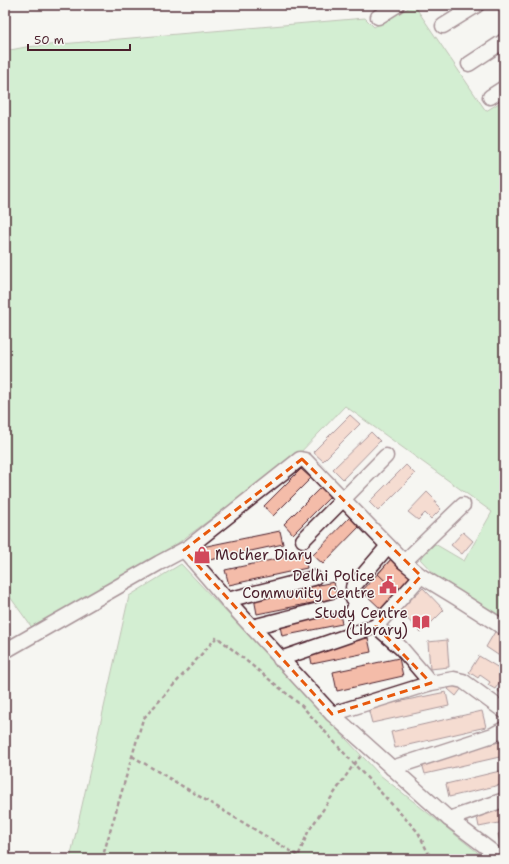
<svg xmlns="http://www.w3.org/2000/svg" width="509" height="864" viewBox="0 0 509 864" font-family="'Shantell Sans',sans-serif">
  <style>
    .green { fill: #a9e4aa; stroke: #7a826a }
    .building { fill: #f4bca9; stroke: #4a1f2b }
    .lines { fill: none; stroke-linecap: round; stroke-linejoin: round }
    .minor-casing { stroke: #4a1f2b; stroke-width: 17 }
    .path { stroke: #4a1f2b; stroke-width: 2.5; stroke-dasharray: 4 3; stroke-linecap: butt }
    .minor { stroke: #f6f6f2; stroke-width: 14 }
    .marked { fill: none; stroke: #e8590c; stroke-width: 3; stroke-dasharray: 8 5; stroke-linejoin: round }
    .labels { text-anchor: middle; stroke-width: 3; stroke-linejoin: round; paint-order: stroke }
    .poi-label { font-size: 15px; fill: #4a1f2b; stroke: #f6f6f2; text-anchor: end }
  </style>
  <rect width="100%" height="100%" fill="#f6f6f2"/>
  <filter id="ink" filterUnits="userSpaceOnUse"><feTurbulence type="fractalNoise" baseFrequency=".025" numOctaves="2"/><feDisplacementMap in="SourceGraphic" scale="8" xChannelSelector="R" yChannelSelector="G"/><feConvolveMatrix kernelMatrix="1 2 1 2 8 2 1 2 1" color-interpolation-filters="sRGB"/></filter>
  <g filter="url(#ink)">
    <g class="green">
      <polygon points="414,5 486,111 504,100 504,618 435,575 420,559 435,544 464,561 492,512 345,406 296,457 178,543 33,629 5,590 5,51 26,47 365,18 374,27"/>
      <polygon points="181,564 380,775 486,859 70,859 129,596"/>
    </g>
    <g class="building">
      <polygon points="350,415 360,424 323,461 313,452"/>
      <polygon points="371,432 380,441 343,479 333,469"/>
      <polygon points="406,465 415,474 378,511 369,502"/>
      <polygon points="301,469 311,478 273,516 264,506"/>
      <polygon points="321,487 331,496 293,534 284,524"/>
      <polygon points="427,492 436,501 435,503 441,509 431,519 425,513 418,520 408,512"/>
      <polygon points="350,517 360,526 323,564 313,555"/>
      <polygon points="280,531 283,544 205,561 202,547"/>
      <polygon points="463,532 473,541 462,554 451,545"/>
      <polygon points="304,553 307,568 229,585 225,570"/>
      <polygon points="392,558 414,579 383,611 362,591"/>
      <polygon points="392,558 414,579 399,594 378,574"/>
      <polygon points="334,582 337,598 257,614 254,598"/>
      <polygon points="423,588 444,610 421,633 399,610"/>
      <polygon points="339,609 342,624 282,636 279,621"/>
      <polygon points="496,630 503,635 502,638 504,639 504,659 486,647"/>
      <polygon points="368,638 371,652 312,664 309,650"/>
      <polygon points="447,640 449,667 430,669 428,642"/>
      <polygon points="479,656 504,671 504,676 495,689 488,685 490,682 480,675 478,678 469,672"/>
      <polygon points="399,658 403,676 337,691 333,672"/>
      <polygon points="455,681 462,688 456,696 448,689"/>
      <polygon points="504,681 504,695 498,691"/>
      <polygon points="446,692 449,706 372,723 368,708"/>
      <polygon points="482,711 486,727 395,748 391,732"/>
      <polygon points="504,741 504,756 425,774 421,760"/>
      <polygon points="504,770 504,784 449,797 446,784"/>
      <polygon points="504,805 504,822 479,827 476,812"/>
      <polygon points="504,833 504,852 502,852 498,834"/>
    </g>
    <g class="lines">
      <g class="minor-casing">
        <g id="minor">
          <polyline points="378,17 397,5"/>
          <polyline points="443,26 477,5"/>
          <polyline points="469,64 504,41"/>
          <polyline points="490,97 504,88"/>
          <polyline points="303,540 386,456"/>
          <polyline points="184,550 227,600 332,714 449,819 502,859"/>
          <polyline points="404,562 463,505"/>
          <polyline points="421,576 376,626 401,648 431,683"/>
          <polyline points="353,587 388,546"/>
          <polyline points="227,600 314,578"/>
          <polyline points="252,627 339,605"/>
          <polyline points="5,651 159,563 189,547 300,459 305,460 404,562 421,576 457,598 504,628"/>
          <polyline points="280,659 376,626"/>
          <polyline points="332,714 431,683 454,679 463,681 504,711"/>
          <polyline points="392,768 472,742 493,735 504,729"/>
          <polyline points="449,819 504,800"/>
        </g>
      </g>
      <g class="path">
        <polyline points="132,756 299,856"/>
        <polyline points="361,756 354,764 418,832 431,859"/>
        <polyline points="102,859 143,719 217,637 302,706 354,764 308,832 297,859"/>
      </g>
      <use href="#minor" class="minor"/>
    </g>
  </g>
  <path d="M0 0H509V864H0ZM302 459 421 576 376 626 431 683 332 714 184 550Z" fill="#f6f6f2" fill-opacity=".55" fill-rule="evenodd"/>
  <path class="marked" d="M302 459 421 576 376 626 431 683 332 714 184 550Z"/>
  <defs>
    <g id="shop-bare" transform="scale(1.38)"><path d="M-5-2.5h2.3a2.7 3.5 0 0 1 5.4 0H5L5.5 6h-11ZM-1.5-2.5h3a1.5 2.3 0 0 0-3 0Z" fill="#d1495b" stroke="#f6f6f2" stroke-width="2.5" paint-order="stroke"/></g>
    <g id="civic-bare" transform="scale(1.38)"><path d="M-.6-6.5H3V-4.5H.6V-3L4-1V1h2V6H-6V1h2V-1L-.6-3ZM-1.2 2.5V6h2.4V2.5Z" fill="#d1495b" stroke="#f6f6f2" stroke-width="2.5" paint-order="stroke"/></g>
    <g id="library-bare" transform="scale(1.38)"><path d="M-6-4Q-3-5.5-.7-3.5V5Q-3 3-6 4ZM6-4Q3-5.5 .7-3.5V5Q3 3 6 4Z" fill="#d1495b" stroke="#f6f6f2" stroke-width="2.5" paint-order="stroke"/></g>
  </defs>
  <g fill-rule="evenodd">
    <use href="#shop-bare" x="202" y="555"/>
    <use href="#civic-bare" x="388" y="585"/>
    <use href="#library-bare" x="421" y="622"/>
  </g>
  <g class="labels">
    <g class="poi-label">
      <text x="215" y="560" text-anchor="start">Mother Diary</text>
      <text x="375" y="581">Delhi Police<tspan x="375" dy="17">Community Centre</tspan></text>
      <text x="408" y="618">Study Centre<tspan x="408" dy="17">(Library)</tspan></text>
    </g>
  </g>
  <rect width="509" height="864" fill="none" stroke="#f6f6f2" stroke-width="20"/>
  <rect x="10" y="10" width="489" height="844" fill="none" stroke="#4a1f2b" stroke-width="1.5" filter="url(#ink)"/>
  <path d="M28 44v6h102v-6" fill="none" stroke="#4a1f2b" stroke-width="2"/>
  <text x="34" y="44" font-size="12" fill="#4a1f2b" stroke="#f6f6f2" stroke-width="3" paint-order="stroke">50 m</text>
</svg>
